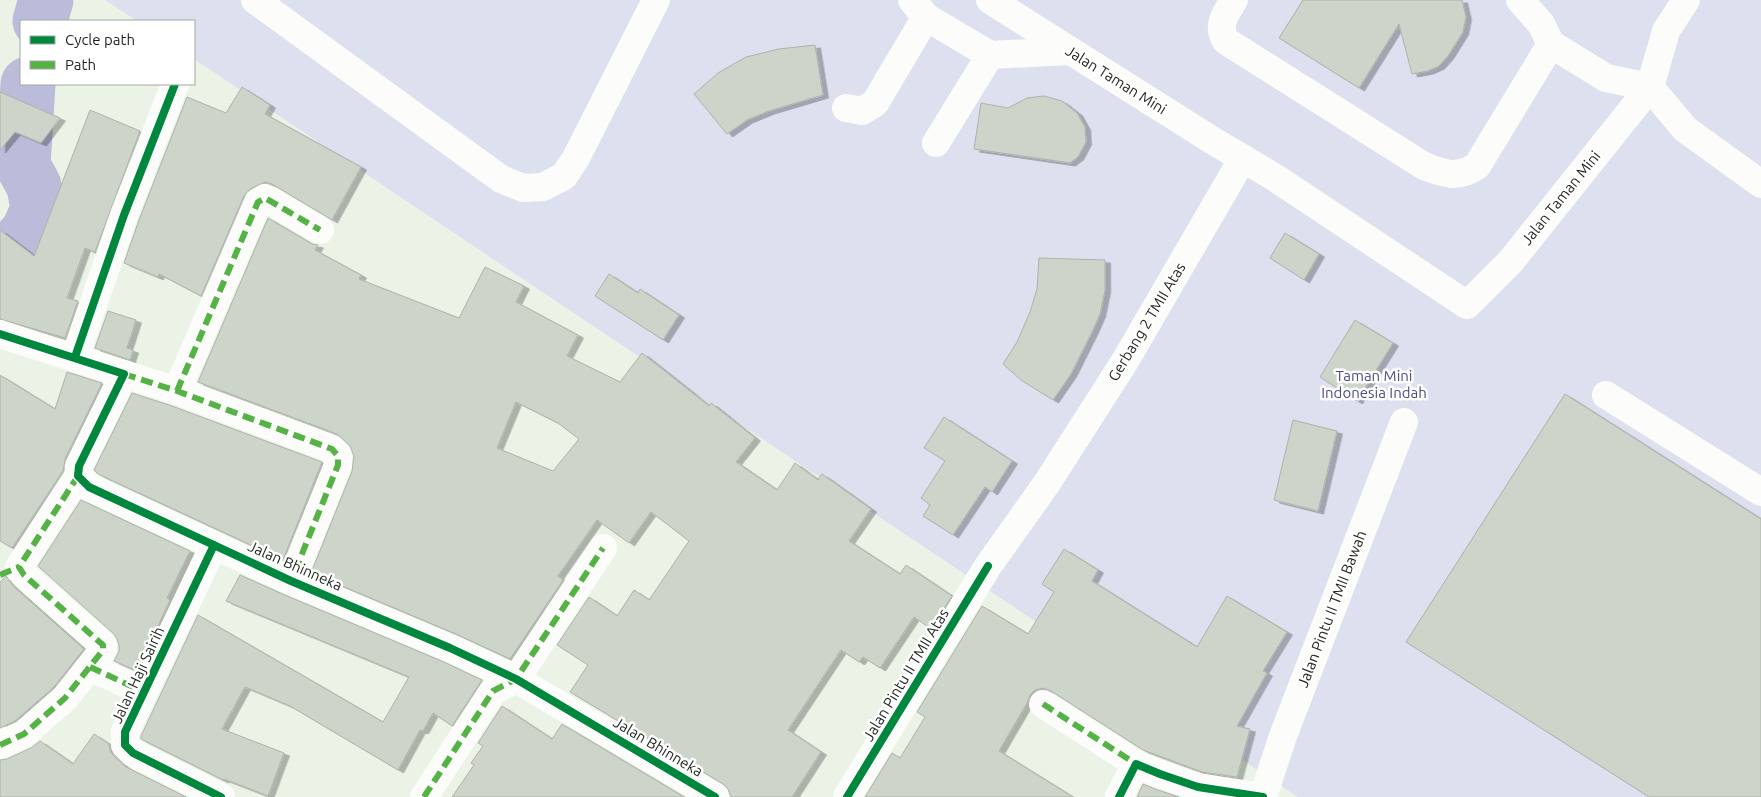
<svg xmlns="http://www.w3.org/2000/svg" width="1761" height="797" viewBox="0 0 1761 797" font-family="Ubuntu,sans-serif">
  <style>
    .green { fill: #dde0ee }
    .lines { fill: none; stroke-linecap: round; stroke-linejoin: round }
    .river { stroke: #bbbcd9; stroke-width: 55 }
    .building { fill: #cdd4ca; stroke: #acb3a9; fill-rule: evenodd; filter: url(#shadow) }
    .minor { stroke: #fcfdfb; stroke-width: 28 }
    .quiet { stroke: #55b245; stroke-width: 6; stroke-dasharray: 12 6; stroke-linecap: butt }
    .cycleway-casing { stroke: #fff; stroke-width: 11 }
    .cycleway { stroke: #00873e; stroke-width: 8 }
    .labels { text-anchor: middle; stroke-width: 5; stroke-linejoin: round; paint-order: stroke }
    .street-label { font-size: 15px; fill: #1d231a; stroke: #fff }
    .park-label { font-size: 15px; fill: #4f4b87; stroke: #fff }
  </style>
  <defs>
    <filter id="shadow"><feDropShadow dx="5.5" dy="3" stdDeviation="0" flood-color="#0004"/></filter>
  </defs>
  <rect width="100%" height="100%" fill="#ebf3e7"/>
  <polygon class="green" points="105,0 1761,0 1761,797 1298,797 194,59 194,21 137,21"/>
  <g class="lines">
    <g class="river">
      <polyline points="40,21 46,0"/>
      <polyline points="0,262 28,232 38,209 34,186 23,166 28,84"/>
    </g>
  </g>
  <g class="building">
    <polygon points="1303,0 1462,0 1466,17 1463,32 1448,56 1439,66 1428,71 1412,74 1399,24 1359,88 1279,38"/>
    <polygon points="815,45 823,95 769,111 747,120 727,134 694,94 718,73 746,57 779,49"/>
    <polygon points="242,87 270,105 265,114 361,167 332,220 272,184 265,182 250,189 244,196 201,296 159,274 158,277 124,263 139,220 187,97 226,113"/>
    <polygon points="0,92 60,118 41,143 15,132 0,150"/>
    <polygon points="1044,96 1062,101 1077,113 1085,127 1086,142 1078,157 1070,163 974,149 981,103 1008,108 1027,98"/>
    <polygon points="90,110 140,131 95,252 85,248 67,298 78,301 65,338 0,319 0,230 34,256"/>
    <path d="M268 218 312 244 318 245 315 250 361 275 359 279 459 318 485 267 524 286 516 302 578 335 567 356 620 382 642 353 709 406 711 403 755 438 736 462 777 490 795 463 818 480 822 474 871 509 849 541 900 574 906 565 952 596 931 629 914 617 880 668 863 657 859 662 841 650 788 730 821 752 792 797H731L728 789 723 784 570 692 588 665 557 645 589 597 617 616 634 590 649 600 689 541 651 512 629 543 597 520 558 576 563 580 510 659 456 634 311 573 352 471 354 456 350 446 337 434 198 382ZM516 402 558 423 579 439 553 471 497 448Z"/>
    <polygon points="1285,233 1319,254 1304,280 1270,258"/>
    <polygon points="1039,258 1105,260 1105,290 1100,314 1093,330 1071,374 1053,400 1021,380 1003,364 1017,342 1030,312 1037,289"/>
    <polygon points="609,274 638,293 640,289 679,315 663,340 595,296"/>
    <polygon points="108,311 136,320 127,348 133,350 130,360 95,348"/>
    <polygon points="1355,320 1393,343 1357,401 1320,377"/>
    <polygon points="67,372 102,383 65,459 63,471 12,548 0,541 0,375 55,409"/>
    <polygon points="132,393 172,406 322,462 283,560 98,474 94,470"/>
    <polygon points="1565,394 1761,519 1761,797 1649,797 1406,642"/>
    <polygon points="944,417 1012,461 992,492 985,487 953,535 923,516 930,505 921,498 945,461 924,448"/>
    <polygon points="1293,420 1337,431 1318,511 1274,500"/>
    <polygon points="81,500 190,551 167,598 170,600 137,671 114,661 119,651 119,645 117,639 114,634 38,566"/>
    <polygon points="1064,549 1098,570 1092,581 1197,647 1227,596 1287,632 1263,671 1267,673 1237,726 1250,729 1237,777 1202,772 1143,750 1051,691 1043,688 1035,690 1030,695 1027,703 999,751 1073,797 865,797 892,753 900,758 925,717 917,712 982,606 1028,634 1054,592 1042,584"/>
    <polygon points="240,575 285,595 444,662 482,680 452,726 433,713 423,731 420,730 398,770 290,706 245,687 222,729 284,753 268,796 224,779 223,780 141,739 141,736 198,615 383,722 409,677 226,601"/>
    <polygon points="6,576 14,587 84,649 54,687 15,721 0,728 0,582"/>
    <polygon points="502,706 552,739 562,724 684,797 452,797 474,765 471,763 483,746 478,743"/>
    <polygon points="94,734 109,744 110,751 114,756 126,767 186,797 0,797 0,760 7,759 31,748 40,741 73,764"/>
    <polygon points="1143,784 1155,789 1179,797 1137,797"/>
  </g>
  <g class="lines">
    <g class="minor">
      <polyline points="255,0 501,179 523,188 543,187 564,176 576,158 656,0"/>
      <polyline points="912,0 926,17 990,55 1070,51"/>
      <polyline points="990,0 1215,142 1274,177 1467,305 1511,261 1650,87 1666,31 1686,0"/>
      <path d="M1234 0C1226 13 1216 26 1226 41L1424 166C1445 174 1457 179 1477 166L1551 44"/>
      <polyline points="1520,0 1541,24 1551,44 1606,78 1650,87"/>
      <polyline points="1650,87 1685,129 1761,184"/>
      <polyline points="846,108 862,111 875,103 926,17"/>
      <polyline points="936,143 990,55"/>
      <polyline points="0,334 124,374 79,466 78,476 89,487 291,581 450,648 516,679 715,797"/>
      <polyline points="75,357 124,215 175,84"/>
      <polyline points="124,374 177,391 332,449 338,456 338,465 291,581"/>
      <polyline points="177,391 258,202 265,198 320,230"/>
      <polyline points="1606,395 1761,492"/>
      <polyline points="214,545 125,732 125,745 133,753 221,797"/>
      <polyline points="90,667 144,692"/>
      <polyline points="1043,704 1136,764"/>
      <polyline points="0,745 24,734 65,698 103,650 103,645 24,575 19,567 78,476"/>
      <polyline points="424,797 493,691 516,679 603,548"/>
      <polyline points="847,797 988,566 1047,483 1125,361 1243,158"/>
      <polyline points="1119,797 1136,764 1160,774 1198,787 1263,797"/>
      <polyline points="1263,797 1283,736 1404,422"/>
    </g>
    <g class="quiet">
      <polyline points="124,374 177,391 332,449 338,456 338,465 291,581"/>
      <polyline points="177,391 258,202 265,198 320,230"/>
      <polyline points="0,575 19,567"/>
      <polyline points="90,667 144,692"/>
      <polyline points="1043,704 1136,764"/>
      <polyline points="0,745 24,734 65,698 103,650 103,645 24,575 19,567 78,476"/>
      <polyline points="424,797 493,691 516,679 603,548"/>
    </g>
    <g class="cycleway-casing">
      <g id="cycleway">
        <polyline points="0,334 124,374 79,466 78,476 89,487 291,581 450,648 516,679 715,797"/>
        <polyline points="75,357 124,215 175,84"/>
        <polyline points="214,545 125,732 125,745 133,753 221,797"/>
        <polyline points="847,797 988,566"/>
        <polyline points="1119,797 1136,764 1160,774 1198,787 1263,797"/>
      </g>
    </g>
    <use href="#cycleway" class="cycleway"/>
  </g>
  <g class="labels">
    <g class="street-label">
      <text transform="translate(1116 80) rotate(32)" y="5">Jalan Taman Mini</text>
      <text transform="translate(1561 198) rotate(-51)" y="5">Jalan Taman Mini</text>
      <text transform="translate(1147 322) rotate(-59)" y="5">Gerbang 2 TMII Atas</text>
      <text transform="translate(295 566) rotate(24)" y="5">Jalan Bhinneka</text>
      <text transform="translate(1332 609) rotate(-69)" y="5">Jalan Pintu II TMII Bawah</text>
      <text transform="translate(138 675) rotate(-65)" y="5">Jalan Haji Sairih</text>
      <text transform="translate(906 675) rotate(-59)" y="5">Jalan Pintu II TMII Atas</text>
      <text transform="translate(658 747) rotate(31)" y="5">Jalan Bhinneka</text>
    </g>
    <g class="park-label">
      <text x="1374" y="381">Taman Mini<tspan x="1374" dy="17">Indonesia Indah</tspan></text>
    </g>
  </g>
  <rect x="20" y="20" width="175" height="65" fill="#ffffff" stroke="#a5a7a3"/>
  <rect x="30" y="36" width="25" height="8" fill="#00873e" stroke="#a5a7a3"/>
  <text x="65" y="45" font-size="15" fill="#1d231a">Cycle path</text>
  <rect x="30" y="61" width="25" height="8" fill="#55b245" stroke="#a5a7a3"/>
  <text x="65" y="70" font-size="15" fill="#1d231a">Path</text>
</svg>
